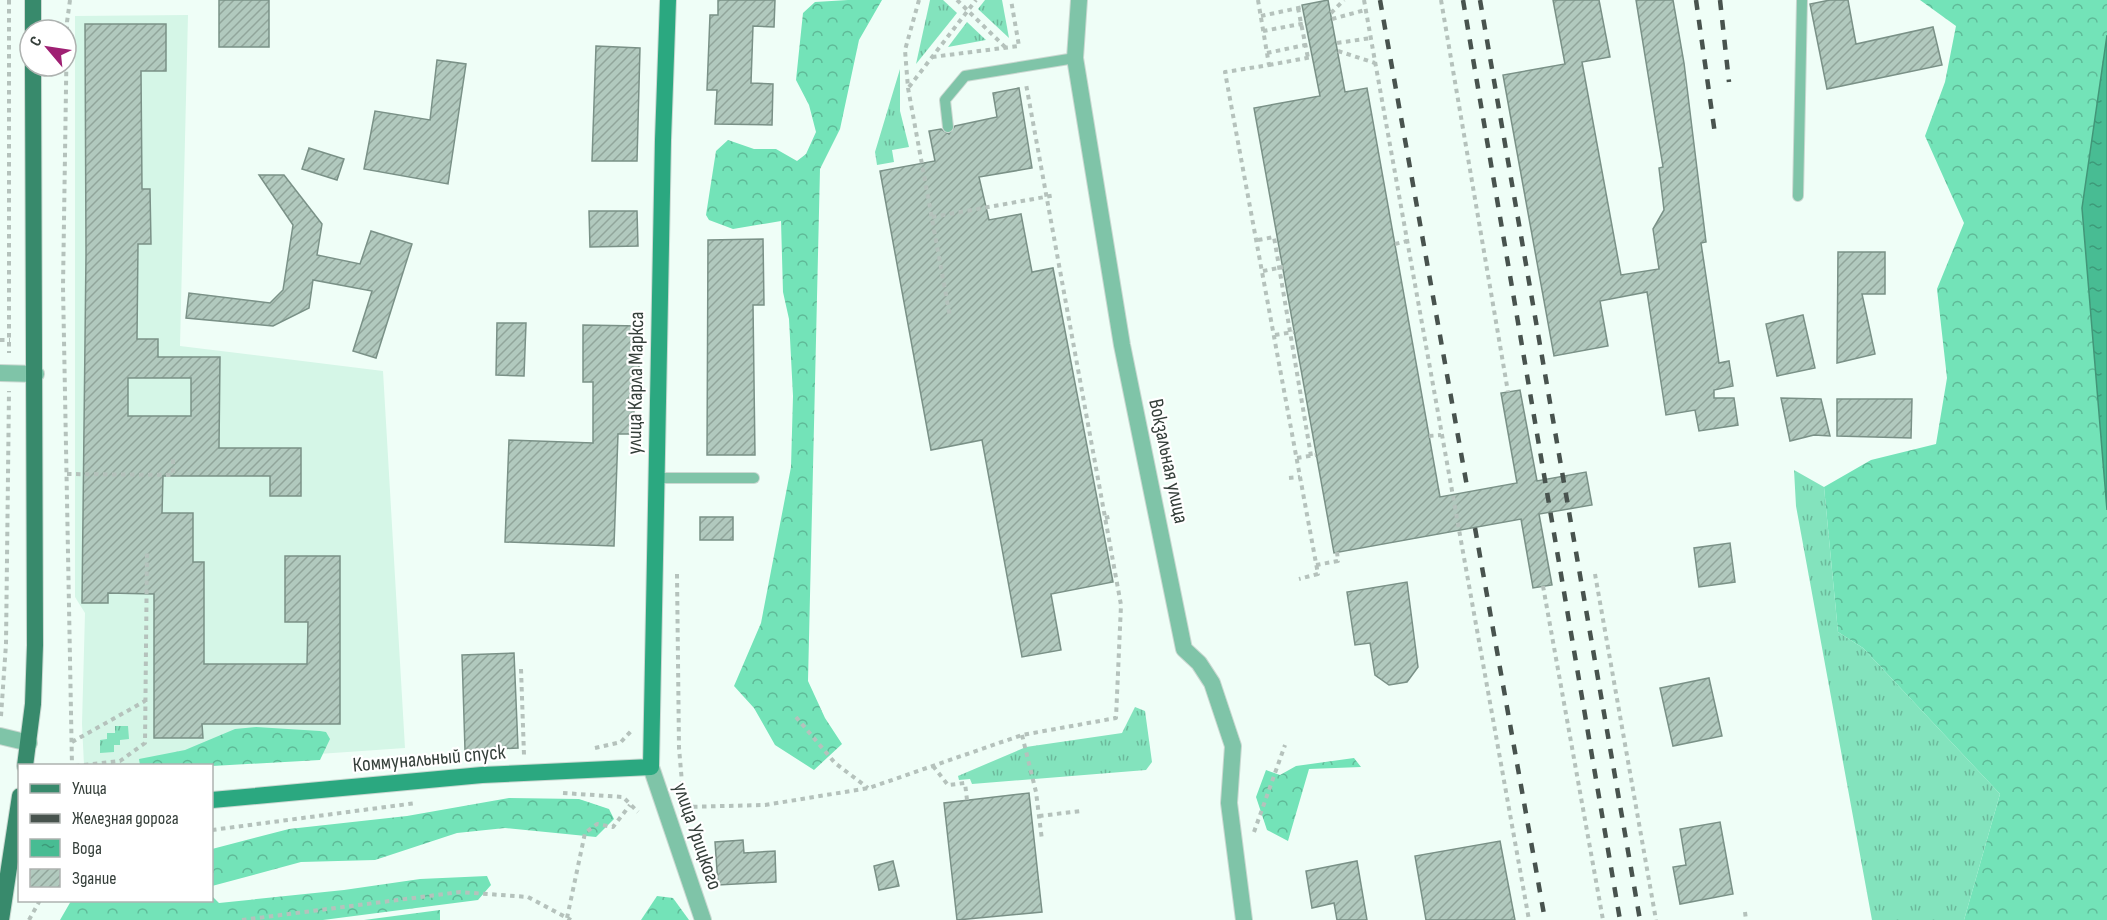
<svg xmlns="http://www.w3.org/2000/svg" width="2107" height="920" viewBox="0 0 2107 920" font-family="'Sofia Sans Condensed',sans-serif">
  <style>
    .built { fill: #d5f6e7 }
    .grass { fill: url(#grass-tufts) }
    .forest { fill: url(#forest-crowns) }
    .water { fill: url(#water-ripples); stroke: #429678; stroke-width: 1.5 }
    .building { fill: url(#building-hatch); stroke: #7a9187; stroke-width: 1.5; fill-rule: evenodd }
    .lines { fill: none; stroke-linecap: round; stroke-linejoin: round }
    .service-casing { stroke: #cad8d1; stroke-width: 12 }
    .minor-casing { stroke: #cad8d1; stroke-width: 18 }
    .tertiary-casing { stroke: #cad8d1; stroke-width: 18 }
    .secondary-casing { stroke: #cad8d1; stroke-width: 18 }
    .primary-casing { stroke: #cad8d1; stroke-width: 18 }
    .path { stroke: #b5c2bc; stroke-width: 4; stroke-dasharray: 4.5 4.5; stroke-linecap: butt }
    .service { stroke: #7fc4a8; stroke-width: 10 }
    .minor { stroke: #7fc4a8; stroke-width: 16 }
    .tertiary { stroke: #7fc4a8; stroke-width: 16 }
    .secondary { stroke: #2ba880; stroke-width: 16 }
    .primary { stroke: #388a6c; stroke-width: 16 }
    .rail { stroke: #48534e; stroke-width: 4.5; stroke-dasharray: 10 10; stroke-linecap: butt }
    .labels { text-anchor: middle; stroke-width: 4.5; stroke-linejoin: round; paint-order: stroke }
    .street-label { font-size: 21px; fill: #353f3a; stroke: #fff }
  </style>
  <defs>
    <pattern id="grass-tufts" width="24" height="20" patternUnits="userSpaceOnUse" patternTransform="scale(1.5)"><rect width="24" height="20" fill="#83e3bd"/><path d="M3 7l-1-3M5 7V3M7 7l1-3M15 17l-1-3M17 17v-4M19 17l1-3" fill="none" stroke="#6cb99b"/></pattern>
    <pattern id="forest-crowns" width="20" height="18" patternUnits="userSpaceOnUse" patternTransform="scale(1.5)"><rect width="20" height="18" fill="#73e3b8"/><path d="M2 6a3 3 0 1 1 6 0M12 15a3 3 0 1 1 6 0" fill="none" stroke="#5fb997"/></pattern>
    <pattern id="water-ripples" width="26" height="14" patternUnits="userSpaceOnUse" patternTransform="scale(1.5)"><rect width="26" height="14" fill="#48bc93"/><path d="M2 4q2-2 4 0t4 0M15 11q2-2 4 0t4 0" fill="none" stroke="#3d9a79"/></pattern>
    <pattern id="building-hatch" width="6" height="6" patternUnits="userSpaceOnUse" patternTransform="scale(1.5)"><rect width="6" height="6" fill="#b1c9be"/><path d="M-1 1l2-2M0 6l6-6M5 7l2-2" fill="none" stroke="#91a59b"/></pattern>
  </defs>
  <rect width="100%" height="100%" fill="#effef7"/>
  <polygon class="built" points="188,15 180,346 383,371 405,748 161,765 84,765 82,724 85,613 75,597 75,16"/>
  <g class="grass">
    <polygon points="930,0 943,0 957,13 916,64"/>
    <polygon points="985,0 1002,0 1009,38 978,9"/>
    <polygon points="967,22 986,40 948,47"/>
    <polygon points="900,69 900,111 909,147 892,150 894,162 877,165 875,152"/>
    <polygon points="1794,470 1824,487 1838,632 1863,648 2000,794 1964,920 1872,920 1796,506"/>
    <polygon points="1135,707 1145,711 1152,762 1146,770 972,784 970,779 959,780 958,776 1026,747 1122,733"/>
    <polygon points="115,726 128,726 129,739 120,740 120,745 114,745 114,752 100,753 100,740 107,739 107,733 115,733"/>
  </g>
  <g class="forest">
    <polygon points="848,0 882,0 859,40 840,129 820,169 808,681 825,718 842,744 814,770 775,745 754,708 734,686 761,623 791,467 793,396 789,319 783,292 781,221 733,229 709,220 706,215 716,151 728,140 754,149 776,149 797,161 806,154 816,132 809,105 796,80 803,13 815,2"/>
    <polygon points="1920,0 2107,0 2107,35 2082,208 2107,510 2107,920 1964,920 2000,794 1863,648 1838,632 1824,487 1871,460 1936,444 1947,378 1937,289 1964,223 1925,136 1945,82 1956,26"/>
    <polygon points="256,727 320,731 326,732 330,739 320,760 212,766 140,765 139,759 185,750 235,729"/>
    <polygon points="1354,758 1361,767 1309,769 1288,841 1267,830 1256,797 1266,770 1280,775 1296,766"/>
    <polygon points="509,798 579,799 609,809 614,819 596,837 505,828 457,833 375,860 301,862 212,886 212,849 289,829 407,816"/>
    <polygon points="487,876 491,885 478,900 323,920 60,920 71,901 212,900 212,896 219,903 344,890 420,879"/>
    <polygon points="657,896 673,898 689,920 641,920"/>
    <polygon points="440,910 440,920 364,920"/>
  </g>
  <polygon class="water" points="2107,35 2107,510 2082,208"/>
  <g class="building">
    <rect x="219" y="0" width="50" height="47"/>
    <polygon points="718,0 775,0 774,27 753,26 751,83 773,84 772,125 715,124 717,90 707,90 710,15 718,15"/>
    <polygon points="1328,0 1345,92 1367,88 1440,497 1517,483 1501,393 1520,390 1537,481 1586,472 1592,505 1539,514 1552,585 1533,588 1521,519 1334,553 1254,108 1320,96 1302,5"/>
    <polygon points="1553,0 1599,0 1610,57 1582,62 1621,275 1659,269 1653,229 1664,210 1659,168 1663,167 1636,0 1673,0 1684,63 1706,242 1701,243 1719,363 1729,361 1733,386 1714,390 1714,398 1734,398 1738,425 1699,431 1695,410 1666,415 1647,292 1600,301 1608,346 1554,356 1503,75 1565,64"/>
    <polygon points="1830,0 1848,0 1856,44 1933,27 1942,65 1827,89 1810,4"/>
    <path d="M85 24H166V71H141L142 189H150L151 244H138L137 339H158V357H220L219 448H301V496H270V476H163L162 513H193V562H204V664H307L308 622H285V556H340V724H202L203 738H154V594L108 593V603H82L86 254ZM128 378H191V416H128Z"/>
    <polygon points="596,46 640,48 637,161 592,161"/>
    <polygon points="437,60 466,64 448,184 364,169 375,111 430,120"/>
    <polygon points="1019,88 1032,168 979,177 989,220 1021,214 1032,272 1053,268 1113,582 1051,594 1061,650 1022,657 982,440 931,450 880,171 935,161 929,131 941,129 949,134 955,126 997,117 993,93"/>
    <polygon points="309,148 344,159 337,180 302,169"/>
    <polygon points="259,175 284,175 322,224 317,255 360,264 371,231 412,244 376,358 353,351 372,291 313,280 309,308 273,326 186,318 189,293 270,303 283,290 293,225"/>
    <polygon points="589,211 637,211 638,246 590,247"/>
    <polygon points="763,239 764,305 753,305 755,455 707,455 708,240"/>
    <polygon points="1838,252 1885,252 1885,294 1862,294 1875,354 1837,363"/>
    <polygon points="1803,315 1815,368 1777,376 1766,324"/>
    <polygon points="497,323 526,323 524,376 496,375"/>
    <polygon points="583,325 639,326 639,382 634,382 634,434 618,434 614,546 505,542 509,440 593,443 593,382 583,382"/>
    <polygon points="1781,398 1821,399 1830,436 1814,435 1790,441"/>
    <polygon points="1837,399 1912,399 1911,438 1837,436"/>
    <rect x="700" y="517" width="33" height="23"/>
    <polygon points="1730,543 1735,582 1699,587 1694,548"/>
    <polygon points="1407,582 1418,667 1407,682 1389,685 1375,675 1370,643 1355,645 1347,592"/>
    <polygon points="514,653 518,748 465,750 462,655"/>
    <polygon points="1709,678 1722,736 1673,746 1660,688"/>
    <polygon points="1029,793 1042,912 957,920 944,803"/>
    <polygon points="1720,822 1733,894 1680,904 1673,867 1686,865 1680,829"/>
    <polygon points="743,840 744,853 775,851 776,882 718,885 715,842"/>
    <polygon points="1500,841 1515,920 1426,920 1415,856"/>
    <polygon points="893,861 899,886 879,890 874,866"/>
    <polygon points="1357,861 1367,920 1337,920 1334,903 1312,908 1306,871"/>
  </g>
  <g class="lines">
    <g class="service-casing">
      <g id="service">
        <polyline points="948,127 945,100 965,76 1075,58"/>
        <polyline points="1798,196 1802,0"/>
        <polyline points="655,478 754,478"/>
      </g>
    </g>
    <g class="minor-casing">
      <g id="minor">
        <polyline points="1079,0 1075,58 1122,345 1184,649 1199,663 1212,683 1233,746 1229,803 1244,920"/>
        <polyline points="0,373 36,374"/>
      </g>
    </g>
    <g class="tertiary-casing">
      <g id="tertiary">
        <polyline points="0,736 29,743"/>
        <polyline points="651,767 703,920"/>
      </g>
    </g>
    <g class="secondary-casing">
      <polyline id="secondary" points="212,800 482,775 651,767 663,140 668,0"/>
    </g>
    <g class="primary-casing">
      <g id="primary">
        <polyline points="33,30 33,0"/>
        <polyline points="25,766 33,704 35,645 33,66"/>
        <polyline points="1,920 20,796"/>
      </g>
    </g>
    <g class="path">
      <polyline points="9,0 9,353"/>
      <polyline points="70,0 67,22 63,287 72,766"/>
      <polyline points="919,0 905,50 908,88 950,317"/>
      <polyline points="957,0 1006,48"/>
      <polyline points="1258,0 1269,65 1225,72 1318,574 1299,579"/>
      <polyline points="1364,0 1529,920"/>
      <polyline points="1441,0 1508,392"/>
      <polyline points="1298,8 1308,58"/>
      <polyline points="1331,13 1344,0"/>
      <polyline points="1261,16 1303,7"/>
      <polyline points="1332,19 1365,10"/>
      <polyline points="1263,31 1306,23"/>
      <polyline points="1337,43 1371,38"/>
      <polyline points="1338,51 1375,63"/>
      <polyline points="1267,53 1310,44"/>
      <polyline points="932,57 1019,46 1011,0"/>
      <polyline points="1269,65 1312,57"/>
      <polyline points="909,87 976,0"/>
      <polyline points="932,217 1056,195"/>
      <polyline points="1258,240 1274,237 1311,456"/>
      <polyline points="1395,244 1407,241"/>
      <polyline points="1263,271 1283,267"/>
      <polyline points="1275,335 1294,332"/>
      <polyline points="0,340 10,340"/>
      <polyline points="1429,436 1441,435"/>
      <polyline points="1297,458 1316,455"/>
      <polyline points="67,474 173,475 173,458"/>
      <polyline points="1289,478 1300,477"/>
      <polyline points="1105,518 1113,516"/>
      <polyline points="1316,565 1338,561 1337,552"/>
      <polyline points="677,574 679,748 683,794"/>
      <polyline points="1595,574 1656,920"/>
      <polyline points="1543,586 1603,920"/>
      <polyline points="521,669 524,755"/>
      <polyline points="1,716 6,644 9,391"/>
      <polyline points="796,717 835,763 868,788"/>
      <polyline points="1022,735 1036,792 1042,840"/>
      <polyline points="72,742 145,701"/>
      <polyline points="595,748 621,742 632,730"/>
      <polyline points="75,766 120,761 145,743 147,551"/>
      <polyline points="933,766 948,785 965,783 967,800"/>
      <polyline points="563,793 623,797 638,812"/>
      <polyline points="684,807 765,805 869,788 1022,735 1116,718 1121,605 1026,84"/>
      <polyline points="1039,816 1081,811"/>
      <polyline points="212,830 416,803"/>
      <polyline points="1254,832 1285,745"/>
      <polyline points="1745,912 1746,920"/>
      <polyline points="567,918 585,833 597,824 613,827 630,805"/>
      <polyline points="29,920 40,900"/>
      <polyline points="242,920 460,892 528,897 571,920"/>
    </g>
    <use href="#service" class="service"/>
    <use href="#minor" class="minor"/>
    <use href="#tertiary" class="tertiary"/>
    <use href="#secondary" class="secondary"/>
    <use href="#primary" class="primary"/>
    <g class="rail">
      <polyline points="1380,0 1468,492"/>
      <polyline points="1463,0 1620,920"/>
      <polyline points="1480,0 1640,920"/>
      <polyline points="1696,0 1715,134"/>
      <polyline points="1720,0 1729,82"/>
      <polyline points="1475,528 1545,920"/>
    </g>
  </g>
  <g class="labels">
    <g class="street-label">
      <text transform="translate(635 383) rotate(-89)" y="7">улица Карла Маркса</text>
      <text transform="translate(1169 461) rotate(78)" y="7">Вокзальная улица</text>
      <text transform="translate(429 758) rotate(-5)" y="7">Коммунальный спуск</text>
      <text transform="translate(698 836) rotate(71)" y="7">улица Урицкого</text>
    </g>
  </g>
  <rect x="18" y="764" width="195" height="138" fill="#ffffff" stroke="#aeb2b0" stroke-width="1.5"/>
  <rect x="30" y="784" width="30" height="9" fill="#388a6c" stroke="#aeb2b0" stroke-width="1.5"/>
  <text x="72" y="794" font-size="18" fill="#353f3a">Улица</text>
  <rect x="30" y="814" width="30" height="9" fill="#48534e" stroke="#aeb2b0" stroke-width="1.5"/>
  <text x="72" y="824" font-size="18" fill="#353f3a">Железная дорога</text>
  <rect x="30" y="839" width="30" height="18" fill="url(#water-ripples)" stroke="#aeb2b0" stroke-width="1.5"/>
  <text x="72" y="854" font-size="18" fill="#353f3a">Вода</text>
  <rect x="30" y="869" width="30" height="18" fill="url(#building-hatch)" stroke="#aeb2b0" stroke-width="1.5"/>
  <text x="72" y="884" font-size="18" fill="#353f3a">Здание</text>
  <g transform="translate(48 48) rotate(299)"><circle r="28" fill="#ffffff" stroke="#aeb2b0" stroke-width="1.5"/>
  <path d="M0-4.5L10 22L0 15L-10 22Z" fill="#9f2073"/>
  <text y="-9" font-size="16" font-weight="bold" text-anchor="middle" fill="#353f3a">С</text>
  </g>
</svg>
